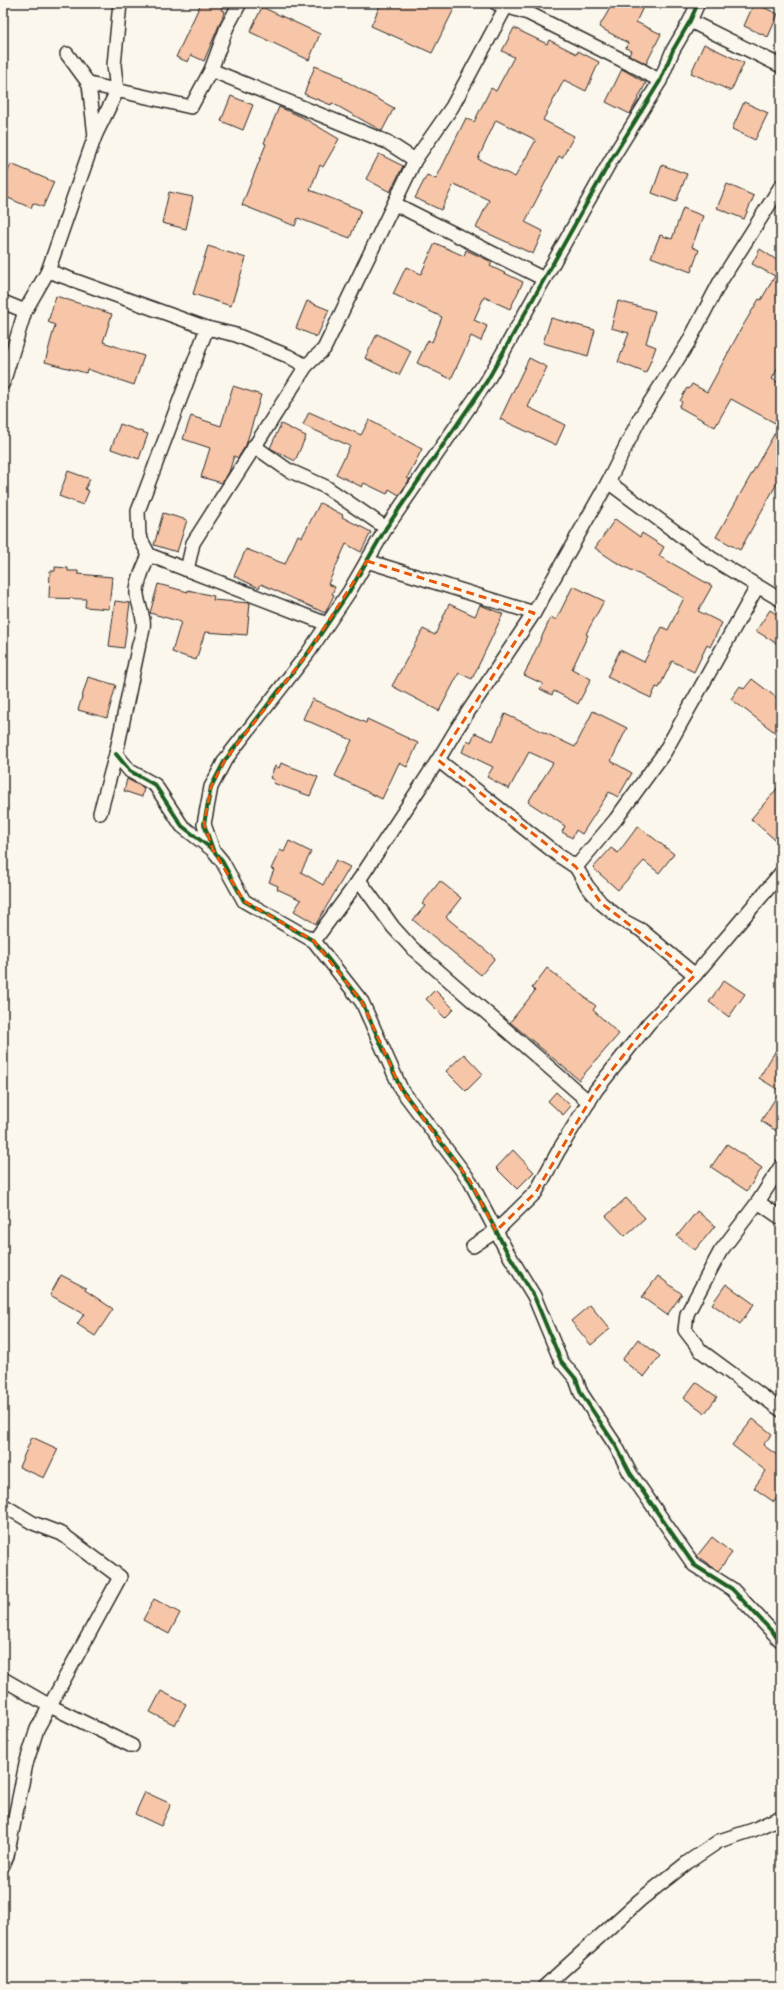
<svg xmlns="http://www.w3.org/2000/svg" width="784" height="1990" viewBox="0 0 784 1990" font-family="Sriracha,sans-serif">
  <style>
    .building { fill: #f7c5a7; stroke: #2b2b2b; fill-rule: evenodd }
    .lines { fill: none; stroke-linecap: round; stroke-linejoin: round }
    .street-casing { stroke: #2b2b2b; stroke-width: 16 }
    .street { stroke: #fbf7ec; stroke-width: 13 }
    .cycleway-casing { stroke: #fbf7ec; stroke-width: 6 }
    .cycleway { stroke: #1b5e20; stroke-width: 4 }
    .marked { fill: none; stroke: #e8590c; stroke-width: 3; stroke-dasharray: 8 5; stroke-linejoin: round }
  </style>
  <rect width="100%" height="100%" fill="#fbf7ec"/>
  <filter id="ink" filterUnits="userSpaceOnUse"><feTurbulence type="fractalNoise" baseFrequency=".025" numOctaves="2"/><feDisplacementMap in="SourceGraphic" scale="8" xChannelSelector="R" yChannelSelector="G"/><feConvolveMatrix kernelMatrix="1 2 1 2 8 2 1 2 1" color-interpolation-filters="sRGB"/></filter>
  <g filter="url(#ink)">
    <g class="building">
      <polygon points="201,3 224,3 221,10 225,11 204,61 191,55 188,62 176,57"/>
      <polygon points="381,3 457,3 432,53 371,26"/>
      <polygon points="613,3 645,3 636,22 661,34 646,64 629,55 631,51 626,48 628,43 599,27"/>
      <polygon points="754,3 778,14 768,37 744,26"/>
      <polygon points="262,7 320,34 309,60 250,32"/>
      <path d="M514 28 547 44 549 40 577 54 578 51 599 62 586 91 564 80 543 120 574 136 562 158 559 156 525 222 543 231 533 254 476 228 489 200 454 184 441 210 415 198 427 175 436 179 466 118 474 122 491 88 496 91 514 57 502 51ZM496 120 536 140 515 177 478 159Z"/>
      <polygon points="704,44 744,63 731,91 691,73"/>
      <polygon points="315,66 343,77 342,79 394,108 382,131 332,103 331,105 304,94"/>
      <polygon points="622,69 646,83 630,114 606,102"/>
      <polygon points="231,96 253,105 243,130 221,121"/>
      <polygon points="744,102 768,113 755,140 732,129"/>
      <polygon points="279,107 302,117 339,139 323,167 320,165 310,190 361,210 350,238 298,218 295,226 242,205 266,144 264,143"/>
      <polygon points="379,154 403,166 390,192 366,179"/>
      <polygon points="11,164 54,182 43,207 33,203 31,208 6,197 8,192 3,190 3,182"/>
      <polygon points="662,165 687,174 676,202 652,193"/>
      <polygon points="727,184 754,196 744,219 717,208"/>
      <polygon points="169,192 193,197 186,229 162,223"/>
      <polygon points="683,208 703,216 692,247 699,250 691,272 651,257 660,235 672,239"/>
      <polygon points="435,243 464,256 466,250 492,262 490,266 523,282 510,309 484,297 474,320 487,326 481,341 471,336 451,379 417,363 428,340 432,342 442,317 393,294 406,267 421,274"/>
      <polygon points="208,246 246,258 231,306 193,294"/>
      <polygon points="760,249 781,263 781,362 772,379 781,384 781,412 775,423 731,399 715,427 679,407 682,402 680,401 687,388 689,389 692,384 707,392 741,329 759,299 761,300 775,276 752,264"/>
      <polygon points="56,296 112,314 103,342 144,356 134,385 87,369 86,373 45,362 55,325 48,322"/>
      <polygon points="307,301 329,310 317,337 296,328"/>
      <polygon points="618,301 655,311 646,343 656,347 646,373 618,362 629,333 611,328"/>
      <polygon points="551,318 595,330 588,356 543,343"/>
      <polygon points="377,334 411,351 399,375 365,358"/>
      <polygon points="529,358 547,367 528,407 565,425 556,445 500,419"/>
      <polygon points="233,386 261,395 246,445 238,458 234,456 229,472 222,483 201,477 210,448 183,439 191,416 221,426"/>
      <polygon points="309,412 361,435 369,420 422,449 407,478 410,479 399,495 389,489 387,494 364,483 362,487 336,474 350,446 303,425"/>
      <polygon points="781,422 781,476 740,550 716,537"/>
      <polygon points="120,424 148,434 139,459 111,449"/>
      <polygon points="281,424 306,436 295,461 270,448"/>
      <polygon points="68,471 90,479 85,489 89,491 83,505 59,496"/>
      <polygon points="320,503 343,515 342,517 371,532 361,552 346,544 328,584 335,587 332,594 334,595 325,613 261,584 259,588 234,576 246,549 285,564 298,535 302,537"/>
      <polygon points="163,513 187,520 177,552 154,545"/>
      <polygon points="615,519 640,537 642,533 664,547 659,556 712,586 698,611 722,623 710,647 707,645 694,672 672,661 659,688 656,687 651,698 607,677 620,650 644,662 662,627 668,630 684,598 614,561 595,548"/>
      <polygon points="55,567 68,568 68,571 78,571 78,574 112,577 109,609 85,607 86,599 49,598 50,571 55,571"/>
      <polygon points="158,584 188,592 188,590 214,596 213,600 250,603 247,635 205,632 196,660 172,652 181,622 150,613"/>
      <polygon points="573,586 604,601 586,634 588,635 572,669 591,679 578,704 554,691 552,695 540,689 543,684 524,675 551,617 556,620"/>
      <polygon points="115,601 130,603 124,648 109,646"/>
      <polygon points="449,604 475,616 480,605 503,614 472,679 459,673 439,711 392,686 423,629 435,635"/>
      <polygon points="770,610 781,617 781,646 756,631"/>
      <polygon points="88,677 116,685 107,718 78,710"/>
      <polygon points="752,679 781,701 781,737 731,699 740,686 744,689"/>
      <polygon points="312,699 366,723 367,719 418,743 407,767 399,763 382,799 335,776 352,740 303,719"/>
      <polygon points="593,711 627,728 611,761 632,773 618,797 609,792 582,834 576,830 572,838 562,832 565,826 528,802 553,763 529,752 509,789 487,777 493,767 462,752 467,740 471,742 475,733 493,741 505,714 575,747"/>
      <polygon points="281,763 318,777 310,796 273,783 274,780 270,778 275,766 279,768"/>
      <polygon points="127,779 144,788 142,797 124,791"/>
      <polygon points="781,784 781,845 751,819"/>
      <polygon points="638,826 674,854 659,873 644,861 618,890 593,868 611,848 618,853"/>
      <polygon points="289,841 311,852 301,872 323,885 336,860 350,867 316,924 294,911 301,900 277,889 278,886 269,882 274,870 271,869 280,850 284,852"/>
      <polygon points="440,881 461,898 446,917 495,958 481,975 413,920 425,906 422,904"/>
      <polygon points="547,968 596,1006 593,1010 619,1034 579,1080 510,1022 535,991 532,988"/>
      <polygon points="724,980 745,994 729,1017 709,1002"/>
      <polygon points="435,990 454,1009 445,1018 426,999"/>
      <polygon points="781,1042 781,1134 761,1121 780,1091 759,1078"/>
      <polygon points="464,1054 483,1074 466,1091 446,1071"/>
      <polygon points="556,1092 571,1106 563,1115 548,1101"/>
      <polygon points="727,1144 762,1168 747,1191 711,1167"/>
      <polygon points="513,1150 534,1172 517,1189 496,1168"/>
      <polygon points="626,1198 645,1218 625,1236 606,1216"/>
      <polygon points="697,1211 715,1226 695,1250 677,1236"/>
      <polygon points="61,1275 86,1288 85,1290 113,1309 95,1336 77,1324 84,1314 50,1295"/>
      <polygon points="658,1276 682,1294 667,1315 642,1297"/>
      <polygon points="726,1284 754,1304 740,1324 712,1304"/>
      <polygon points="590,1305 610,1329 591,1345 571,1321"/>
      <polygon points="638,1339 660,1356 644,1377 622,1360"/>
      <polygon points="696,1382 717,1397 705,1413 684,1398"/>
      <polygon points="753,1419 772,1434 763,1445 781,1458 781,1492 774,1502 754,1488 766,1471 732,1445"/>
      <polygon points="32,1437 58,1449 44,1478 19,1467"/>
      <polygon points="712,1537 732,1553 718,1571 697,1556"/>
      <polygon points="154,1599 180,1613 169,1634 143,1620"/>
      <polygon points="161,1691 186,1704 175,1725 150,1712"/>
      <polygon points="145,1792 171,1804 161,1826 135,1814"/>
    </g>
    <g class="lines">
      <g class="street-casing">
        <g id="street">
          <polyline points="496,3 528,13 638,68 660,81"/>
          <polyline points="690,21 781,66"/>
          <polyline points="67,54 89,84 95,136"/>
          <polyline points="211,70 387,142 415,160"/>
          <polyline points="89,84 191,107 211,70 227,27 240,3"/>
          <polyline points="395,204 544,279"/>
          <polyline points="48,271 207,328 236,335 288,356 306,366"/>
          <polyline points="3,302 25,311"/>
          <polyline points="3,383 25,311 48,271 95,136 117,91 114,65 120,3"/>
          <polyline points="254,446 288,470 326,487 386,528"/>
          <polyline points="608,482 711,558 781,600"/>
          <polyline points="149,555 327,624"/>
          <polyline points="367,561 534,613"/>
          <polyline points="187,570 193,543 306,366 324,349 415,160 452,107 508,3"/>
          <polyline points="116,754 130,771 155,785 182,826 213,850 222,861 244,901 314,941 362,1002 401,1089 470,1181 506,1250 534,1296 561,1361 576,1379 581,1393 616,1446 630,1473 694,1565 732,1589 781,1641"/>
          <polyline points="438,760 558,855 576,867 587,886 601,903 622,920 641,930 695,975"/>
          <path d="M100 813 116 754 139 644C148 618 141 618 137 595 136 582 144 567 149 555L139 536 138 511 207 328"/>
          <polyline points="213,850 204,824 211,787 225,760 308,653 349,592 386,528 487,381 611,160 660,81 673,50 690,21 698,3"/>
          <polyline points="576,867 616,819 664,753 757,587"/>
          <polyline points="359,880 393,927 412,948 589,1102"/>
          <polyline points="314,941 359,880 438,760 456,730 534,613 608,482 640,418 688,343 720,282 781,186"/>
          <polyline points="781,1166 758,1202 720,1252 687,1314 685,1330 701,1351 781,1410"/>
          <polyline points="758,1202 781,1218"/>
          <polyline points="473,1246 496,1231 536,1192 559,1150 596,1090 649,1023 695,975 781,873"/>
          <polyline points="3,1505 33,1523 62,1534 120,1577 37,1729 26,1764 7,1856 3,1865"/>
          <polyline points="3,1679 50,1706 132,1746"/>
          <polyline points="544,1987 640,1900 688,1862 719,1841 753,1830 781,1817"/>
        </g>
      </g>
      <use href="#street" class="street"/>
      <g class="cycleway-casing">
        <g id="cycleway">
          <polyline points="116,754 130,771 155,785 182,826 213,850 222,861 244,901 314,941 362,1002 401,1089 470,1181 506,1250 534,1296 561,1361 576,1379 581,1393 616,1446 630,1473 694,1565 732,1589 781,1641"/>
          <polyline points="213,850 204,824 211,787 225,760 308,653 349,592 386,528 487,381 611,160 660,81 673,50 690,21 698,3"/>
        </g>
      </g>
      <use href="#cycleway" class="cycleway"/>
    </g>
  </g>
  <path class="marked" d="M367 561 534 613 438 760 576 867 601 903 695 975 649 1023 596 1090 536 1192 496 1231 470 1181 401 1089 362 1002 314 941 244 901 213 850 204 824 211 787 225 760 308 653Z"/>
  <rect width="784" height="1990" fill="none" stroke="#fbf7ec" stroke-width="16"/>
  <rect x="8" y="8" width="768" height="1974" fill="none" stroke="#2b2b2b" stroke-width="1.5" filter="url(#ink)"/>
</svg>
